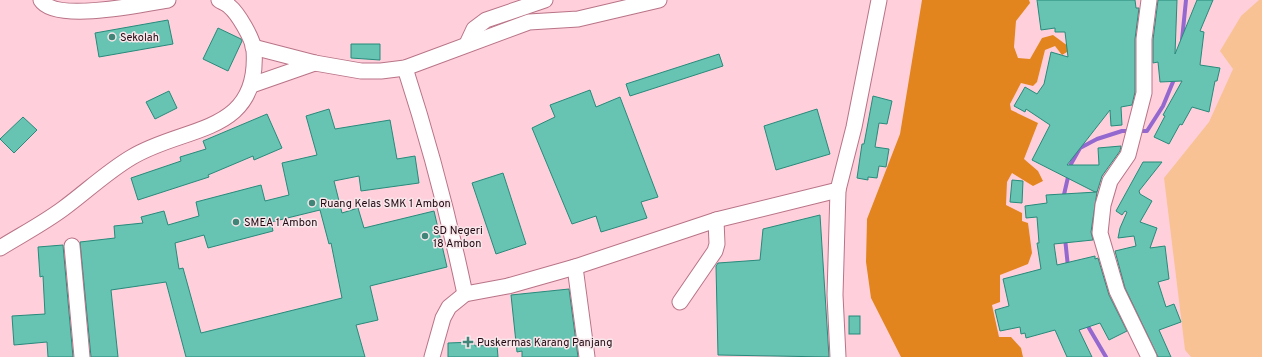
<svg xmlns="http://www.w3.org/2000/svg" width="1262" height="357" viewBox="0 0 1262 357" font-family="Overpass,sans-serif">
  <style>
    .green { fill: #f8c295 }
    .forest { fill: #e3851e }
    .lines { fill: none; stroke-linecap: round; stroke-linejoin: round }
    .stream { stroke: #9369d0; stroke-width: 4 }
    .building { fill: #67c3b2; stroke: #278a7b; fill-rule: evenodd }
    .minor-casing { stroke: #b97387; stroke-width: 17 }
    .minor { stroke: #fff; stroke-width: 15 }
    .poi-dot { fill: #418579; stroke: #f7e7eb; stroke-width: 1.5 }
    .labels { text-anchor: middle; stroke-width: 3; stroke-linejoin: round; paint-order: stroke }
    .poi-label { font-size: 11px; fill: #210811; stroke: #f7e7eb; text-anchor: start }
  </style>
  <rect width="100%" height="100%" fill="#ffd0dc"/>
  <polygon class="green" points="1259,0 1262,0 1262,357 1191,357 1185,350 1164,178 1209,122 1233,69 1220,51 1241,16"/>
  <polygon class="forest" points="922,0 1029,0 1030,3 1016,21 1014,47 1018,58 1030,59 1042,38 1053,35 1072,49 1062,55 1055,46 1045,50 1037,82 1033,86 1021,83 1010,104 1011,110 1038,123 1024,159 1038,171 1043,181 1033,186 1012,173 1007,182 1006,205 1022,213 1022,221 1028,223 1032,253 1028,264 1000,275 1000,302 992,305 999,337 1011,337 1021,348 1023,357 901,357 871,298 866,262 867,219 900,134"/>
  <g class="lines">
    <g class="stream">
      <polyline points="1182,40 1186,0"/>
      <polyline points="1138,131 1147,131 1163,106 1175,77"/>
      <polyline points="1063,199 1071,164 1080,148 1097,139 1122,131 1132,131"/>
      <polyline points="1065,238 1068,267"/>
      <polyline points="1086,323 1106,357"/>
    </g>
  </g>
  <g class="building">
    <polygon points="1037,0 1135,0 1136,8 1139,8 1135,39 1135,92 1132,105 1121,107 1122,125 1111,126 1110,110 1067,165 1099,165 1098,148 1121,146 1120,151 1102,176 1097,192 1095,192 1032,160 1050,125 1026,109 1025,112 1014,106 1025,87 1037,94 1044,84 1051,52 1068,57 1065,32 1055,32 1055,28 1041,30"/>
    <polygon points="1158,0 1177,0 1175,54 1197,0 1213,0 1200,31 1204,32 1200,65 1220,68 1217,81 1215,81 1209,112 1192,107 1182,125 1180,124 1169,144 1154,137 1165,116 1163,115 1182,81 1160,82 1158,62 1153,63 1153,40"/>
    <polygon points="168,20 173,44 99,57 95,33"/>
    <polygon points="218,28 241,39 242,41 228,71 203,59"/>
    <polygon points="351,44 380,44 380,60 351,58"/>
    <polygon points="719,54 723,66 630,96 626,84"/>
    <polygon points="590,90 596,107 620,97 658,197 641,202 647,218 601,232 596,216 572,224 532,128 555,117 550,105"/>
    <polygon points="169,91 177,108 155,119 146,102"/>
    <polygon points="873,96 892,101 887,124 879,123 875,147 889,149 886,167 879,166 877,178 868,177 868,180 857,178 862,144 864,144"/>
    <path d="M329 109 335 129 390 120 397 159 415 156 419 183 361 191 359 176 334 181 342 213 358 208 364 228 434 211 447 267 370 286 378 320 356 325 365 357H186L166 282 111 290 118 357H91L80 242 115 238 114 226 143 223 141 217 164 211 168 225 199 216 196 202 261 185 265 201 289 195 282 163 317 155 306 116ZM320 210 329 244 331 243 342 298 201 333 183 268 179 269 175 243 204 235 208 248 273 231 271 222Z"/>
    <polygon points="817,109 830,154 776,170 764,126"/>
    <polygon points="267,114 282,148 254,160 253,156 208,175 209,177 138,200 131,178 181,161 180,157 206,149 203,141"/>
    <polygon points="23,117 37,130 14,153 0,139"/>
    <polygon points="1143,162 1162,162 1139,191 1140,194 1152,201 1140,222 1157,228 1150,248 1165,246 1169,279 1158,282 1166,307 1174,304 1181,322 1159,330 1171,357 1158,357 1125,288 1115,251 1136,246 1134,236 1118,238 1120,228 1127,212 1125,211 1122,215 1116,211"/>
    <polygon points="503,173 526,244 496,254 472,183"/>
    <polygon points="1012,180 1023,181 1022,203 1010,202"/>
    <polygon points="1097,192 1091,232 1093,240 1054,244 1057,265 1095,256 1095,259 1098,258 1109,295 1127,331 1109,340 1100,323 1079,330 1092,357 1067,357 1055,330 1026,338 1025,333 1021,334 1020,327 1000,331 995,310 1009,306 1003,279 1041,269 1037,243 1039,243 1037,217 1026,218 1025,206 1047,203 1046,195"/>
    <polygon points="820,215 829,357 718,355 716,266 718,263 760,260 763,229"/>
    <polygon points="63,245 73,357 48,357 47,342 14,345 12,316 45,314 43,276 40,277 38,247"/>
    <polygon points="569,289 578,357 522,357 522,351 517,352 511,295"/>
    <rect x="849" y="316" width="11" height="18"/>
    <polygon points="474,342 475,346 497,345 498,357 448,357 448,343"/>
  </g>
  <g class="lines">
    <g class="minor-casing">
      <g id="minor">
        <path d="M41 0C55 23 144 4 168 0"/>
        <polyline points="467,44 474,29 486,20 545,0"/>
        <polyline points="253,47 315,63 361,71 381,71 405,68 529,22 578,19 659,0"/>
        <path d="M405 68C429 142 449 218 465 294"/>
        <polyline points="252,85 315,63"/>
        <polyline points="72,246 82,357"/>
        <path d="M0 248C21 235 44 223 64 208 87 191 108 171 132 157 185 125 260 135 254 50 253 39 238 13 229 6 226 3 222 2 219 0"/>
        <polyline points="575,267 587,357"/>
        <polyline points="680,302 715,251 717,244 716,220"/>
        <polyline points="432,357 443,318 449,307 465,294 508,286 575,267 716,220 838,190 854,127 879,0"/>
        <polyline points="838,357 835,295 838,190"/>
        <polyline points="1149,357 1117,291 1100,233 1103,205 1110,181 1128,155 1144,93 1144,39 1149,0"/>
      </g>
    </g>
    <use href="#minor" class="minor"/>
  </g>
  <g class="poi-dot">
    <circle cx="112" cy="37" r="4"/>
    <circle cx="312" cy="203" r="4"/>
    <circle cx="236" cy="222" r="4"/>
    <circle cx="425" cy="236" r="4"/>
    <path d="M466 336h4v4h4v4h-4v4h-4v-4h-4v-4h4z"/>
  </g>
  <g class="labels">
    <g class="poi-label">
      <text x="120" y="41">Sekolah</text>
      <text x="320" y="207">Ruang Kelas SMK 1 Ambon</text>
      <text x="244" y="226">SMEA 1 Ambon</text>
      <text x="433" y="234">SD Negeri<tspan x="433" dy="13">18 Ambon</tspan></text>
      <text x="477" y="346">Puskermas Karang Panjang</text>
    </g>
  </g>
</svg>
